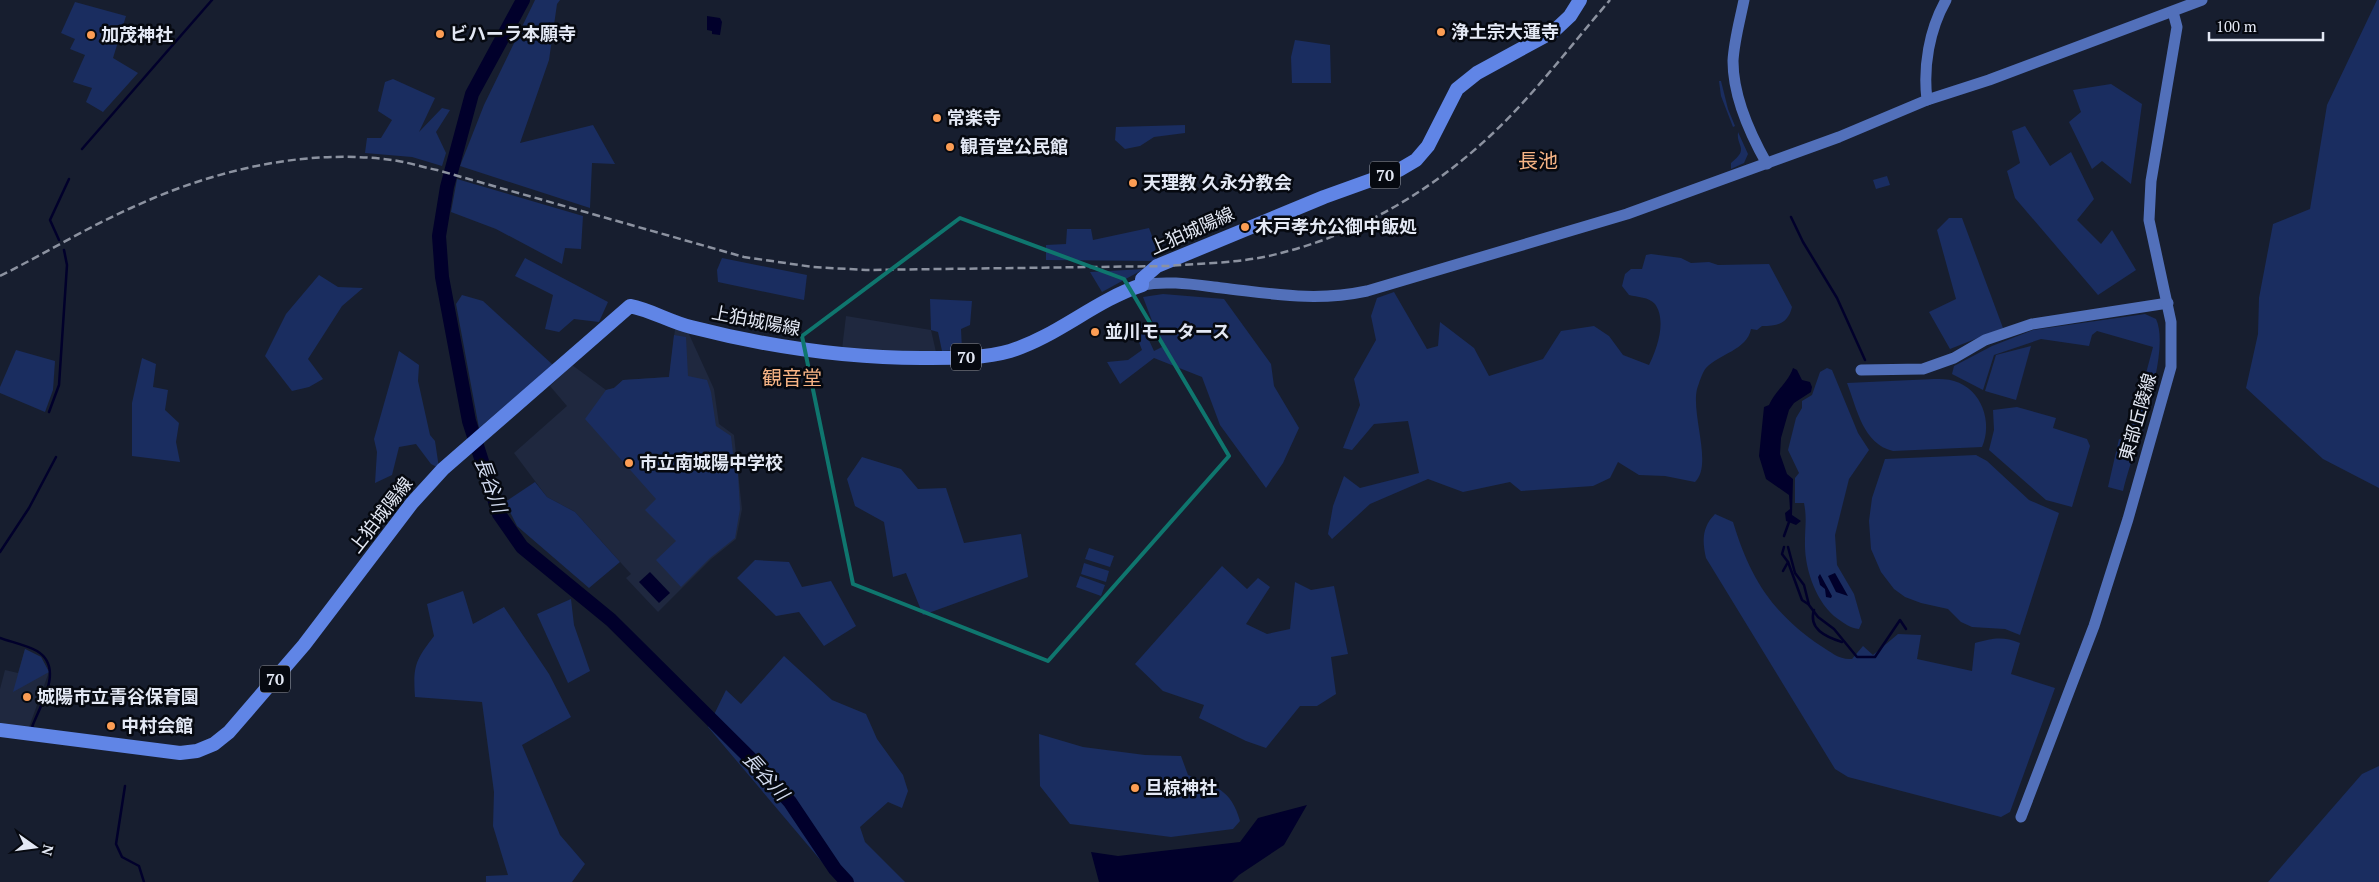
<svg xmlns="http://www.w3.org/2000/svg" width="2379" height="882" viewBox="0 0 2379 882" font-family="'PT Serif','Noto Sans JP',serif">
  <style>
    .built { fill: #1f283f }
    .green { fill: #1a2d60 }
    .water { fill: #01002b }
    .lines { fill: none; stroke-linecap: round; stroke-linejoin: round }
    .stream { stroke: #01002b; stroke-width: 2.5 }
    .river { stroke: #01002b; stroke-width: 14 }
    .secondary { stroke: #5270ba; stroke-width: 11 }
    .primary { stroke: #6085e6; stroke-width: 14 }
    .rail { stroke: #8c92a0; stroke-width: 2.5; stroke-dasharray: 8 4; stroke-linecap: butt }
    .marked { fill: none; stroke: #0f766e; stroke-width: 4; stroke-linejoin: round }
    .poi-dot { fill: #fc9d54; stroke: #060910; stroke-width: 2 }
    .labels { text-anchor: middle; stroke-width: 5; stroke-linejoin: round; paint-order: stroke }
    .shield { fill: #060910; stroke: #a1a5b0; stroke-width: 1 }
    .shield-label { font-size: 16px; font-weight: bold; fill: #e3e8f4 }
    .poi-label { font-size: 18px; font-weight: bold; fill: #e3e8f4; stroke: #060910; text-anchor: start }
    .street-label { font-size: 18px; fill: #e3e8f4; stroke: #060910 }
    .water-label { font-size: 19px; font-style: italic; fill: #d3dcf1; stroke: #060910 }
    .quarter-label { font-size: 20px; fill: #f7b485; stroke: #060910 }
  </style>
  <rect width="100%" height="100%" fill="#171e2f"/>
  <g class="built">
    <polygon points="846,316 931,330 936,352 842,349"/>
    <polygon points="675,329 688,332 714,389 719,424 734,435 742,509 736,539 711,559 658,612 626,578 631,574 575,512 547,497 514,453 567,406 550,386 572,365 606,390 614,388 623,380 669,377"/>
    <polygon points="25,649 41,657 49,672 28,730 0,726 0,689 5,670 18,673"/>
  </g>
  <g class="green">
    <polygon points="535,0 560,0 557,4 549,60 520,143 593,125 615,164 592,163 590,208 460,166 484,105"/>
    <polygon points="2377,0 2379,0 2379,488 2323,459 2246,388 2258,334 2259,298 2273,224 2310,209 2327,105"/>
    <polygon points="75,2 126,16 113,58 138,73 103,112 86,102 92,88 73,82 85,55 70,49 75,39 61,33"/>
    <polygon points="1295,40 1330,45 1331,83 1292,83 1291,57"/>
    <polygon points="393,79 435,98 419,132 442,108 450,110 436,132 446,153 442,166 412,157 365,153 367,138 381,138 392,120 378,111 385,82"/>
    <polygon points="1719,81 1721,81 1728,109 1735,126 1733,127 1721,96"/>
    <polygon points="2111,84 2142,104 2131,184 2102,161 2092,169 2069,122 2081,112 2073,90"/>
    <polygon points="1185,125 1185,133 1154,137 1140,146 1125,149 1115,140 1116,127"/>
    <polygon points="2025,126 2050,166 2071,152 2094,199 2077,220 2101,244 2112,230 2136,270 2098,295 2015,198 2007,171 2020,163 2012,131"/>
    <path d="M1738 132 1748 154 1744 163 1731 169V163C1750 148 1736 147 1738 132Z"/>
    <polygon points="1887,176 1890,185 1876,189 1873,180"/>
    <polygon points="457,179 583,216 581,249 565,248 562,264 496,229 451,212"/>
    <polygon points="1949,218 1962,218 2003,328 1950,349 1929,312 1956,299 1937,230"/>
    <polygon points="1149,228 1155,244 1156,261 1046,260 1046,245 1066,244 1067,229 1091,229 1093,240"/>
    <path d="M1651 254 1681 258 1691 263 1709 262 1718 265 1769 264 1792 307C1788 324 1777 326 1762 326L1757 330 1751 329C1747 350 1719 354 1706 368 1702 373 1699 383 1697 389 1691 415 1713 465 1695 482L1665 476 1639 475 1618 462 1610 478 1593 486 1521 491 1510 482 1463 492 1428 479 1370 504 1332 539 1328 534 1333 506 1344 476 1360 488 1419 473 1408 421 1374 424 1352 450 1343 448 1360 405 1354 379 1376 340 1371 316 1377 298 1394 292 1427 349 1438 346 1440 322 1474 348 1489 376 1543 359 1561 331 1594 326 1609 336 1623 355 1649 365C1657 349 1667 321 1655 304 1649 297 1637 297 1629 295L1622 286 1625 274 1631 269H1642L1646 255Z"/>
    <polygon points="525,258 608,302 599,322 574,319 559,332 545,329 553,295 515,276"/>
    <polygon points="722,258 807,275 804,300 718,282 717,270"/>
    <polygon points="1144,269 1102,292 1090,272"/>
    <polygon points="319,275 338,287 363,288 342,306 308,359 323,379 309,387 292,391 265,356 286,314"/>
    <polygon points="1163,294 1224,299 1271,364 1274,386 1299,428 1283,463 1266,488 1220,425 1202,377 1154,358 1120,384 1107,362 1128,360 1142,350 1133,327 1140,321 1154,351 1162,347 1143,297"/>
    <polygon points="462,295 483,301 553,365 479,428 456,304"/>
    <polygon points="930,299 972,301 970,325 961,329 962,350 942,351 938,332 931,330"/>
    <path d="M2145 314 2156 319C2172 354 2132 452 2123 491L2108 487 2119 439 2128 441 2153 347 2097 331 2092 335 2089 346 2041 339 1994 355 1983 390 1952 374 1954 366 1992 346 2033 330Z"/>
    <polygon points="674,335 686,337 688,376 707,380 711,392 716,426 731,436 735,470 738,474 740,509 735,538 710,558 681,587 656,560 676,541 645,510 656,499 585,419 606,390 614,388 623,380 669,377"/>
    <polygon points="2031,346 2016,400 1985,391 1996,355"/>
    <polygon points="16,350 55,361 53,390 45,412 0,393 0,387"/>
    <polygon points="399,351 419,365 418,381 430,435 435,441 439,468 431,464 416,444 399,447 392,475 375,483 377,452 374,439"/>
    <polygon points="142,358 156,364 153,387 168,390 165,410 179,423 176,442 180,462 132,456 132,403"/>
    <path d="M1827 368 1832 370 1858 433 1869 450 1849 479 1835 535 1837 565 1854 594 1862 622 1859 629C1850 628 1845 624 1838 619 1816 603 1804 568 1805 541 1805 525 1807 519 1804 503H1795V478L1799 473 1788 450 1796 418 1802 408V401L1812 395 1820 372Z"/>
    <path d="M1934 379C1940 379 1948 379 1954 381 1982 389 1993 423 1982 447L1893 451C1863 444 1857 409 1847 383Z"/>
    <polygon points="2017,407 2056,418 2053,428 2087,439 2090,446 2072,507 2046,500 1989,450 1994,430 1993,410"/>
    <polygon points="1976,455 1987,461 2029,500 2059,513 2020,635 2005,629 1972,627 1961,622 1948,609 1921,603 1905,597 1894,589 1881,572 1871,549 1869,521 1872,498 1885,459"/>
    <polygon points="862,457 901,469 918,489 946,488 964,543 1021,534 1028,577 923,615 906,573 893,577 884,522 855,506 847,479"/>
    <polygon points="535,482 547,497 575,512 620,562 589,588 517,526 505,502"/>
    <path d="M1715 514 1733 522C1750 578 1772 613 1821 646 1831 652 1839 660 1852 659L1863 646 1873 655 1898 634 1921 635 1917 659 1972 671 1975 643C1993 638 2003 636 2020 643L2011 674 2055 688 2010 812 2001 817 1848 777 1835 769 1706 558C1702 541 1702 527 1715 514Z"/>
    <polygon points="1089,548 1114,556 1110,567 1085,559"/>
    <polygon points="755,560 789,562 802,587 831,581 856,626 824,646 799,612 776,616 737,578"/>
    <polygon points="1084,563 1109,571 1106,582 1081,574"/>
    <polygon points="1222,566 1247,589 1258,578 1270,587 1246,624 1267,634 1290,629 1295,582 1311,590 1334,586 1348,654 1331,657 1336,694 1317,706 1300,706 1266,748 1246,741 1199,718 1204,705 1163,691 1135,664"/>
    <polygon points="1080,576 1105,585 1101,596 1076,587"/>
    <path d="M463 591 473 624 504 607 549 674 571 717 522 745 560 835 585 864 572 882H486V876L508 875 493 826 494 792 482 702 415 697C413 666 415 661 434 636L427 604Z"/>
    <polygon points="571,599 574,625 590,671 568,683 537,614"/>
    <polygon points="25,649 41,657 49,672 13,692"/>
    <polygon points="784,656 832,700 866,714 877,739 903,775 908,791 902,808 888,802 860,827 865,842 905,882 839,882 708,727 726,690 741,704"/>
    <path d="M1039 734 1083 747 1145 755 1181 756 1188 775C1216 787 1231 789 1240 821L1233 829 1171 837 1070 824 1040 786Z"/>
    <polygon points="2379,766 2379,882 2268,882 2362,774"/>
  </g>
  <g class="water">
    <polygon points="707,16 720,18 722,22 720,35 712,34 712,31 707,30"/>
    <path d="M1793 368 1797 370 1802 380 1810 382 1812 387 1811 392 1794 403 1789 410 1781 438 1780 454 1787 474 1793 479 1792 515 1801 521 1796 525 1786 521 1785 513 1790 509 1789 495 1766 479 1759 456 1764 407 1769 405C1775 391 1788 383 1793 368Z"/>
    <polygon points="650,572 670,593 659,603 639,582"/>
    <polygon points="1835,573 1848,596 1836,592 1828,576"/>
    <polygon points="1820,574 1832,596 1831,598 1826,597 1825,589 1820,585 1818,577"/>
    <polygon points="1307,805 1284,845 1239,875 1232,882 1099,882 1091,852 1118,856 1240,842 1258,818"/>
  </g>
  <g class="lines">
    <g class="stream">
      <polyline points="82,149 212,0"/>
      <polyline points="1791,217 1803,242 1837,298 1865,360"/>
      <polyline points="59,240 50,220 69,179"/>
      <polyline points="49,412 59,385 67,265 64,250"/>
      <polyline points="1784,536 1789,522"/>
      <polyline points="1788,547 1795,573 1804,585 1809,605 1818,617 1834,629 1857,657 1875,657 1900,620 1906,629"/>
      <polyline points="0,552 29,508 56,457"/>
      <polyline points="1788,562 1802,600 1808,604"/>
      <polyline points="1783,571 1788,562 1782,554 1784,547"/>
      <path d="M1814 610C1808 629 1826 637 1842 642"/>
      <path d="M0 638C11 642 26 645 37 651 65 668 40 705 32 727L34 728"/>
      <polyline points="125,786 116,844 122,857 139,866 144,882"/>
    </g>
    <polyline class="river" points="523,0 472,94 447,187 439,236 442,277 469,421 499,514 522,547 611,620 756,764 790,802 835,869 847,882"/>
    <g class="secondary">
      <path d="M1744 0C1740 20 1734 41 1733 61 1733 96 1750 134 1767 164"/>
      <polyline points="1927,100 1989,80 2202,0"/>
      <path d="M1142 285C1168 280 1196 285 1222 288 1275 294 1315 302 1367 291L1627 214 1839 137 1927 100C1923 67 1929 30 1946 0"/>
      <polyline points="1861,370 1923,369 1954,358 1985,340 2032,324 2168,303"/>
      <polyline points="2021,817 2094,626 2128,519 2171,367 2171,322 2149,220 2151,181 2177,27 2173,12"/>
    </g>
    <path class="primary" d="M0 730 180 753 197 751 214 744 229 732 304 645 412 503 443 469 630 306C651 310 670 322 691 327 769 347 850 359 931 358 956 358 986 358 1010 351 1058 336 1094 301 1142 285V279L1157 266 1324 197 1399 170 1416 160 1428 146 1457 89 1477 73 1554 31 1570 16 1580 0"/>
    <path class="rail" d="M0 276C44 254 86 228 131 208 211 171 303 148 392 160 407 162 422 167 437 170L744 257 813 267 866 270 1168 266C1205 263 1245 263 1281 253 1360 233 1431 191 1490 136 1534 95 1571 45 1610 0"/>
  </g>
  <path class="marked" d="M960 218 1124 279 1229 456 1048 661 853 584 802 336Z"/>
  <g class="poi-dot">
    <circle cx="1441" cy="32" r="5"/>
    <circle cx="440" cy="34" r="5"/>
    <circle cx="91" cy="35" r="5"/>
    <circle cx="937" cy="118" r="5"/>
    <circle cx="950" cy="147" r="5"/>
    <circle cx="1133" cy="183" r="5"/>
    <circle cx="1245" cy="227" r="5"/>
    <circle cx="1095" cy="332" r="5"/>
    <circle cx="629" cy="463" r="5"/>
    <circle cx="27" cy="697" r="5"/>
    <circle cx="111" cy="726" r="5"/>
    <circle cx="1135" cy="788" r="5"/>
  </g>
  <g class="labels">
    <g class="shield">
      <rect x="1370" y="161.5" width="30" height="27" rx="4"/>
      <rect x="951" y="343.5" width="30" height="27" rx="4"/>
      <rect x="260" y="665.5" width="30" height="27" rx="4"/>
    </g>
    <g class="shield-label">
      <text x="1385" y="181">70</text>
      <text x="966" y="363">70</text>
      <text x="275" y="685">70</text>
    </g>
    <g class="poi-label">
      <text x="1451" y="38">浄土宗大蓮寺</text>
      <text x="450" y="40">ビハーラ本願寺</text>
      <text x="101" y="41">加茂神社</text>
      <text x="947" y="124">常楽寺</text>
      <text x="960" y="153">観音堂公民館</text>
      <text x="1143" y="189">天理教 久永分教会</text>
      <text x="1255" y="233">木戸孝允公御中飯処</text>
      <text x="1105" y="338">並川モータース</text>
      <text x="639" y="469">市立南城陽中学校</text>
      <text x="37" y="703">城陽市立青谷保育園</text>
      <text x="121" y="732">中村会館</text>
      <text x="1145" y="794">旦椋神社</text>
    </g>
    <g class="street-label">
      <text transform="translate(1192 231) rotate(-24)" y="6">上狛城陽線</text>
      <text transform="translate(756 321) rotate(11)" y="6">上狛城陽線</text>
      <text transform="translate(2138 417) rotate(-74)" y="6">東部丘陵線</text>
      <text transform="translate(381 515) rotate(-52)" y="6">上狛城陽線</text>
    </g>
    <g class="water-label">
      <text transform="translate(491 485) rotate(70)" y="7">長谷川</text>
      <text transform="translate(766 776) rotate(48)" y="7">長谷川</text>
    </g>
    <g class="quarter-label">
      <text x="1538" y="168">長池</text>
      <text x="792" y="385">観音堂</text>
    </g>
  </g>
  <g transform="translate(35 847) rotate(104)" stroke="#060910" stroke-width="4" paint-order="stroke">
  <path d="M0-4L9 19L0 12L-9 19Z" fill="#e3e8f4"/>
  <text y="-8" font-size="14" font-weight="bold" text-anchor="middle" fill="#e3e8f4">N</text>
  </g>
  <path d="M2209 32v8h114v-8" fill="none" stroke="#e3e8f4" stroke-width="2.5"/>
  <text x="2216" y="32" font-size="15" fill="#e3e8f4" stroke="#060910" stroke-width="4" paint-order="stroke">100 m</text>
</svg>
